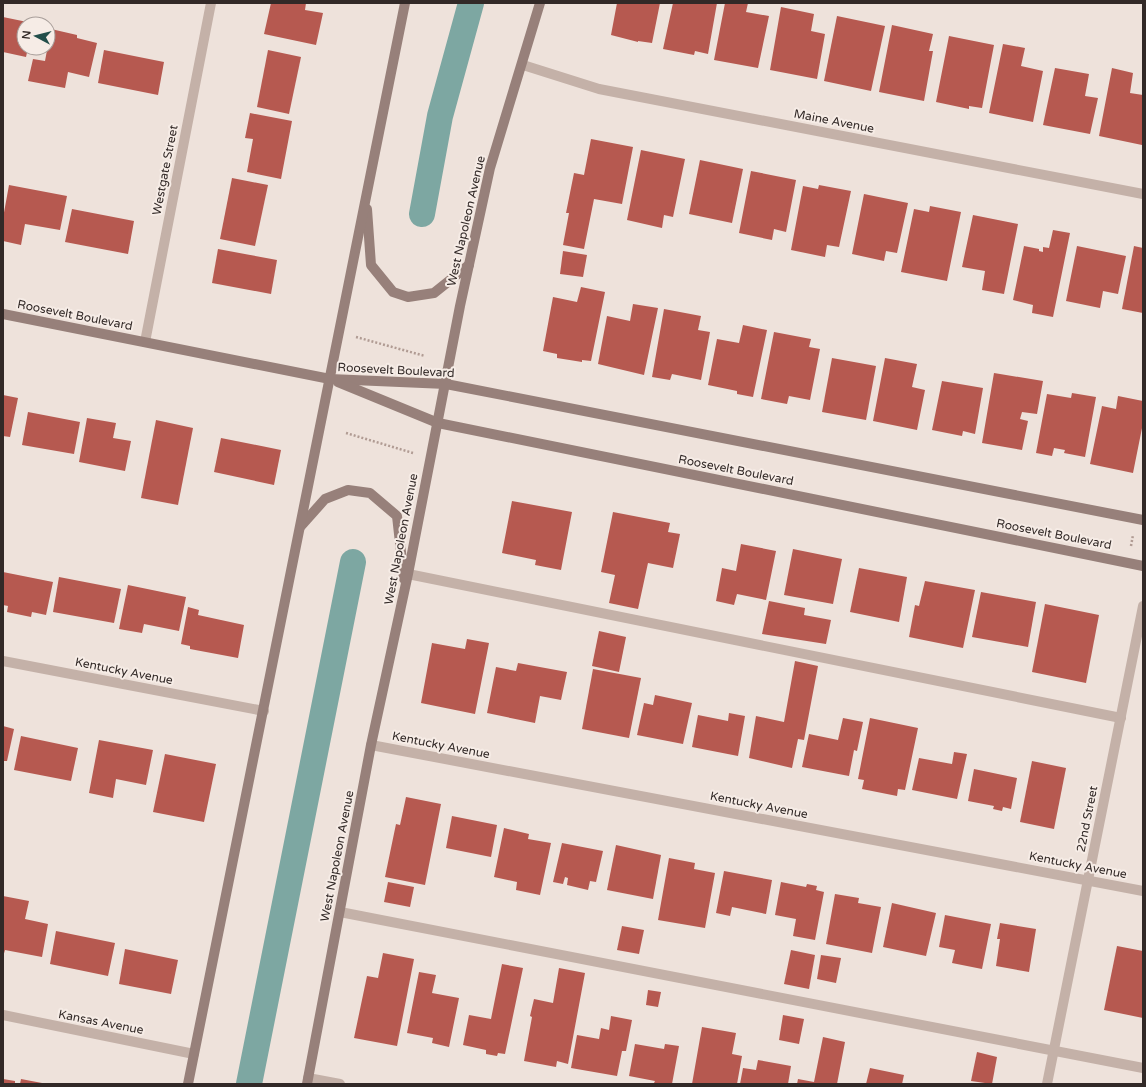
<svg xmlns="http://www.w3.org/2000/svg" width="1146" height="1087" viewBox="0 0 1146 1087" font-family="'Varela Round',sans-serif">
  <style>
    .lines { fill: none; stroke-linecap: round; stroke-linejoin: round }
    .canal { stroke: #7da7a2; stroke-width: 26 }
    .building { fill: #b65950 }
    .path { stroke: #b09b93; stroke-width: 2.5; stroke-dasharray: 2 2; stroke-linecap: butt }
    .lane { stroke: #c4b1a8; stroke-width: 10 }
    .street { stroke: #c4b1a8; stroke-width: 10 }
    .secondary { stroke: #97807a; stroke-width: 10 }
    .labels { text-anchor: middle; stroke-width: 4; stroke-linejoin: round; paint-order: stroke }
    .street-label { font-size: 12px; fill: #322927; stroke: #f6ece6 }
  </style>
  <rect width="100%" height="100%" fill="#eee2db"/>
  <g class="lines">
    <g class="canal">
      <polyline points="422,214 440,116 471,3"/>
      <polyline points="249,1084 353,562"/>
    </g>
  </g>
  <g class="building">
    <polygon points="271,3 306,3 305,10 323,13 316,45 264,34"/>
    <polygon points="617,3 660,3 652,43 638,41 638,42 611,35"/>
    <polygon points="673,3 717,3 708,54 695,51 694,55 663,49"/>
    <polygon points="725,3 748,3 746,12 769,16 758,68 714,60"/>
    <polygon points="781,7 814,14 811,31 825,34 817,79 770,70"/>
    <polygon points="837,16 885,26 871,91 824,81"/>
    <polygon points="3,17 32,23 24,24 24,48 28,48 26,57 3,52"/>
    <polygon points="892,25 933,34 929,51 933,51 924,101 879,92"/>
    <polygon points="51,29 77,35 77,38 97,43 89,77 68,72 65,88 28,81 33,59 45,61"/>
    <polygon points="949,36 994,45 982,108 969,106 969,109 936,102"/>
    <polygon points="1003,44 1025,48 1021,66 1043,71 1033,122 989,113"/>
    <polygon points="104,50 164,62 158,95 98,83"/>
    <polygon points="268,50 301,57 289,114 257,107"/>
    <polygon points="1055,68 1089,74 1085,96 1098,98 1090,134 1043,125"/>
    <polygon points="1112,68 1133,73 1130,93 1143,95 1142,145 1099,136"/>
    <polygon points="250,113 292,121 281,179 247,172 253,139 245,138"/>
    <polygon points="591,139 633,147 622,204 594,199 584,249 563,245 569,213 566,213 574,173 584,175"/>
    <polygon points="641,150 685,159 673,217 664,215 662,228 627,220"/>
    <polygon points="700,160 743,169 732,223 689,214"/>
    <polygon points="751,171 796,180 786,232 774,229 772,240 739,233"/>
    <polygon points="232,178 268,185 255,246 220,239"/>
    <polygon points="9,185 67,196 60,230 25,224 21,245 3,241 3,218"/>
    <polygon points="819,185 851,191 839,247 827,245 825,257 791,250 803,186 818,189"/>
    <polygon points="864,194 908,203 897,253 886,251 884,261 852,254"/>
    <polygon points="930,206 961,212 947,281 901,272 914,209 929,212"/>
    <polygon points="72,209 134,221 128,254 65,242"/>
    <polygon points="973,215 1018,224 1004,294 982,290 985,271 962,267"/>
    <polygon points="1053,230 1070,233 1053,317 1032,313 1033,305 1013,300 1024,246 1039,249 1039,251 1043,252 1043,247 1049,248"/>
    <polygon points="1077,246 1126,256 1118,294 1103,291 1100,308 1066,301"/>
    <polygon points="1134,246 1143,248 1143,313 1122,309"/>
    <polygon points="218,249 277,260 271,294 212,283"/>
    <polygon points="563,251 587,255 583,277 560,274"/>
    <polygon points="581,287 605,292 591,361 582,360 582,362 557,358 557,354 543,351 553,297 577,302"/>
    <polygon points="633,304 658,308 644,375 598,364 607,316 630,321"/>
    <polygon points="664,309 701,316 698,330 710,332 701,380 672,374 670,380 652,377"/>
    <polygon points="743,325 767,330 753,397 737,394 737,391 708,385 717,339 739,343"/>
    <polygon points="774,332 811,339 809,347 820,349 810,400 789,396 787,404 761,399"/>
    <polygon points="832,358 876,366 866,420 822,412"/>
    <polygon points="885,358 917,364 912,387 925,390 917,430 873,421"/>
    <polygon points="994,373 1043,381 1037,414 1022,412 1020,419 1028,421 1022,450 982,443"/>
    <polygon points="942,381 983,388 975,434 963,431 962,436 932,430"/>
    <polygon points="1072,393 1096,397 1085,457 1064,453 1065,450 1054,448 1052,456 1036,453 1047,394 1071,398"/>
    <polygon points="3,395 18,398 10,437 3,436"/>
    <polygon points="1118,396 1143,401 1143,423 1133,473 1090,464 1102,406 1116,409"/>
    <polygon points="28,412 80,422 74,454 22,445"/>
    <polygon points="87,418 116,423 113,438 131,441 125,471 79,462"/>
    <polygon points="156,420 193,428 178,505 141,498"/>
    <polygon points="221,438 281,450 274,485 214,472"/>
    <polygon points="512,501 572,512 561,570 535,565 536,560 502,553"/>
    <polygon points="613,512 670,523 668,532 680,534 673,568 648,563 638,609 609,603 615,575 601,572"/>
    <polygon points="741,544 776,551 766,600 737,594 734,605 716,601 722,568 736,571"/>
    <polygon points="793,549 842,559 833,604 784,595"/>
    <polygon points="859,568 907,577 899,622 850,612"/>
    <polygon points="3,572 53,582 46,615 32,612 31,617 7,612 8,606 3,605"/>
    <polygon points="59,577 121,589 114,623 53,612"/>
    <polygon points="925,581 975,590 963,648 909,637 915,605 919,606"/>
    <polygon points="128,585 186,597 179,631 144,624 142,633 119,629"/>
    <polygon points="981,592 1036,602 1028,647 972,637"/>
    <polygon points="769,601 805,608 804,615 831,620 826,644 762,634"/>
    <polygon points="1045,604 1099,615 1086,683 1032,672"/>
    <polygon points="188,607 199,610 198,615 244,625 238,658 190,649 190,646 181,644"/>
    <polygon points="599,631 626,637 619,672 592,666"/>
    <polygon points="467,639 489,643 475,714 421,703 432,643 465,649"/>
    <polygon points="795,661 818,666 804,740 798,739 792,768 749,758 756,716 784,722"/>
    <polygon points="518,663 567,672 561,700 540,696 535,723 487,713 496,667 516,671"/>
    <polygon points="593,669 641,678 629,738 582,729"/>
    <polygon points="655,695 692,703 683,744 637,735 644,703 653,705"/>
    <polygon points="729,713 745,716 738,756 692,747 698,715 728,721"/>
    <polygon points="843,718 863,722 857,751 854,750 849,776 802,767 809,734 838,740"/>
    <polygon points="870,718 918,728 905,790 898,789 897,796 862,789 864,780 858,779"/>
    <polygon points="3,726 14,729 7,761 3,761"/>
    <polygon points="21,736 78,748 71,781 14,770"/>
    <polygon points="99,740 153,750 146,785 116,779 113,798 89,793"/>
    <polygon points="954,752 967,754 957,799 912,790 919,758 952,764"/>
    <polygon points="165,754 216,764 204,822 153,812"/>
    <polygon points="1032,761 1066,768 1054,829 1020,822"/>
    <polygon points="974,769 1017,778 1011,809 1003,807 1002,811 993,809 994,806 968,801"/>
    <polygon points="406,797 441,804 425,885 385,877 396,824 400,825"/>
    <polygon points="452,816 497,825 491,857 446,848"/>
    <polygon points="504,828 529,834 528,839 551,843 540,895 516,890 517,882 494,877"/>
    <polygon points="562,843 603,851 596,882 590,881 588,890 567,885 568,878 565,877 563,884 553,882"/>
    <polygon points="616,845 661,855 653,899 607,890"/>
    <polygon points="669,858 695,863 694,869 715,873 705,928 658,920"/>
    <polygon points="724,871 772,880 766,914 732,907 730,916 716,913"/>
    <polygon points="388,882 414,887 410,907 384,902"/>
    <polygon points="781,882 806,887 807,884 817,886 816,890 824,892 815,940 793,936 796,919 775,915"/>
    <polygon points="835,894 859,898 858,903 881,907 872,953 826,944"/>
    <polygon points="3,896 29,901 25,919 48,924 42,957 5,950 3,957"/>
    <polygon points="892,903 936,913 926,956 883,947"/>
    <polygon points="945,915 991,924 982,969 952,963 955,950 939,947"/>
    <polygon points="1000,923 1036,929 1029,972 996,966 1000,939 997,939"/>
    <polygon points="622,926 644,930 639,954 617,950"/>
    <polygon points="56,931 115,943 108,976 50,964"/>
    <polygon points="1117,946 1143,951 1143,1018 1104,1010"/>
    <polygon points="125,949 178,960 171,994 119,984"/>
    <polygon points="791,950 815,955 809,989 784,984"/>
    <polygon points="383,953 414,959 397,1046 354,1038 367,976 378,978"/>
    <polygon points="821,955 841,958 836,983 817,979"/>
    <polygon points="502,964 523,968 505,1054 498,1053 497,1056 486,1054 486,1050 463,1045 469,1015 491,1019"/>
    <polygon points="559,968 585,973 568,1064 557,1061 556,1067 524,1061 532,1017 530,1016 534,999 553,1003"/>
    <polygon points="419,972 436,975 432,993 459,998 449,1047 432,1043 433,1038 407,1033"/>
    <polygon points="648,990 661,992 658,1007 646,1005"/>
    <polygon points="783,1015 804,1019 799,1044 779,1040"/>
    <polygon points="611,1016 632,1020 626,1051 622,1051 617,1076 571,1068 577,1035 599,1039 601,1028 609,1030"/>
    <polygon points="702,1027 736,1033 732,1054 742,1056 737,1084 692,1084"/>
    <polygon points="823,1037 845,1042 837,1084 797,1084 798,1079 814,1082"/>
    <polygon points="635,1044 664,1049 665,1044 679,1046 672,1084 659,1084 654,1083 655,1081 629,1076"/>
    <polygon points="977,1052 997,1057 992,1084 971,1081"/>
    <polygon points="758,1060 791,1066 788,1084 740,1084 743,1068 756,1070"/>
    <polygon points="870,1068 904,1075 902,1084 866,1084"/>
    <polygon points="3,1079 15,1081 15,1084 3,1084"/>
    <polygon points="21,1079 42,1083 42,1084 20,1084"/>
  </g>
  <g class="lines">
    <g class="path">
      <polyline points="356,337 425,356"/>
      <polyline points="346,433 413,453"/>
      <polyline points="1131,546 1133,535"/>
    </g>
    <g class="lane">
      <polyline points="408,574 1121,718"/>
      <polyline points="340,912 1143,1068"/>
    </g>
    <g class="street">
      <polyline points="523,65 599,89 1143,194"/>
      <polyline points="145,342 211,3"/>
      <polyline points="3,661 264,711"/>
      <polyline points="371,745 1143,891"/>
      <polyline points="3,1015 194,1054"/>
      <polyline points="308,1078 340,1084"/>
      <polyline points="1047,1084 1143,606"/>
    </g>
    <g class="secondary">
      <polyline points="367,209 371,265 393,292 408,297 434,293 469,265"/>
      <polyline points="3,314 330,379 446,384 1143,520"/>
      <polyline points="338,382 438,423 1143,566"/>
      <polyline points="301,526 325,499 348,490 370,493 397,516 404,579"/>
      <polyline points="188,1084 405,3"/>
      <polyline points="307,1084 371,745 408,574 460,306 490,168 540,3"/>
    </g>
  </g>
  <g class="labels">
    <g class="street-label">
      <text transform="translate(834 121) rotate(11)" y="4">Maine Avenue</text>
      <text transform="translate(165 170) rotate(-79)" y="4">Westgate Street</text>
      <text transform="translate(466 221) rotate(-77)" y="4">West Napoleon Avenue</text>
      <text transform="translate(75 315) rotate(11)" y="4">Roosevelt Boulevard</text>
      <text transform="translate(396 370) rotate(3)" y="4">Roosevelt Boulevard</text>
      <text transform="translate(736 470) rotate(11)" y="4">Roosevelt Boulevard</text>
      <text transform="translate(1054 534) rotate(11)" y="4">Roosevelt Boulevard</text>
      <text transform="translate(401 539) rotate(-79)" y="4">West Napoleon Avenue</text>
      <text transform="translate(124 671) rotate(11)" y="4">Kentucky Avenue</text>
      <text transform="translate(441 745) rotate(11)" y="4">Kentucky Avenue</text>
      <text transform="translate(759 805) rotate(11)" y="4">Kentucky Avenue</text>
      <text transform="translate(1087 819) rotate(-79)" y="4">22nd Street</text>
      <text transform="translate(337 856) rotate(-79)" y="4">West Napoleon Avenue</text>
      <text transform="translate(1078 865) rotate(11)" y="4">Kentucky Avenue</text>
      <text transform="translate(101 1022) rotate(11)" y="4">Kansas Avenue</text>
    </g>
  </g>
  <rect width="1146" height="1087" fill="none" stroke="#322927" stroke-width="8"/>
  <g transform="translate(36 36) rotate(277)"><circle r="19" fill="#f6ece6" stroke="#a89e9a"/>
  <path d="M0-3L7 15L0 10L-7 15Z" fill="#224e4a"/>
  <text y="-6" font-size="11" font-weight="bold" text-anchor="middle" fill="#322927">N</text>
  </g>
</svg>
